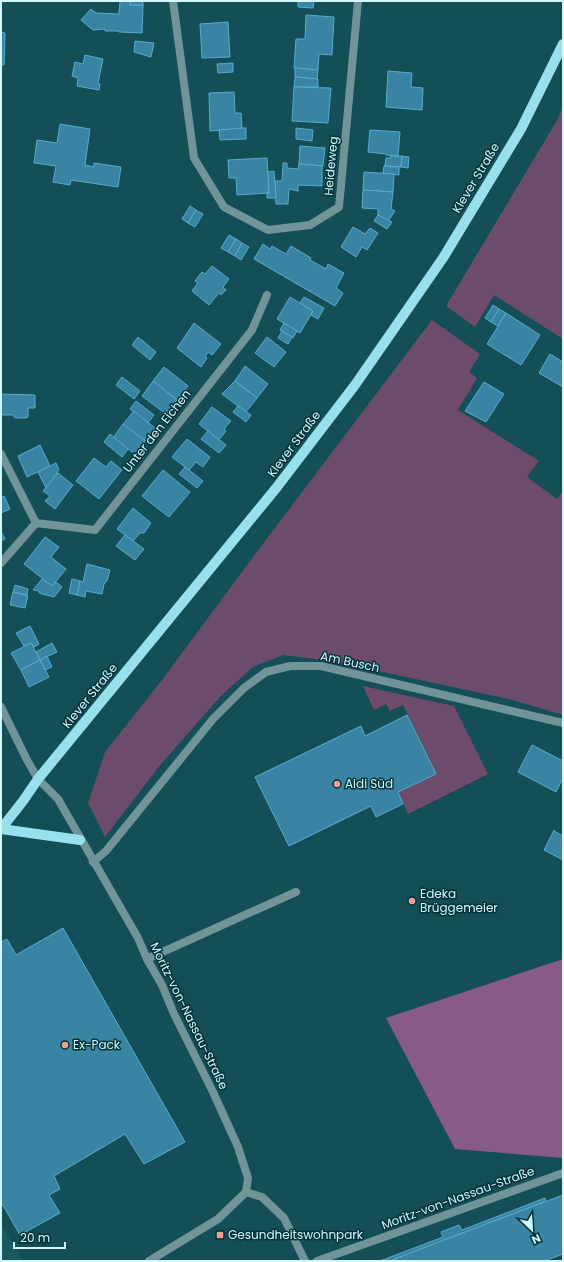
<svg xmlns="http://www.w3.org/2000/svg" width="564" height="1262" viewBox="0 0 564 1262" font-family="Poppins,sans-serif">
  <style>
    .built { fill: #185a63 }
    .green { fill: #6c4c6a }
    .forest { fill: #885a86 }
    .building { fill: #3a84a3; stroke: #56acd0 }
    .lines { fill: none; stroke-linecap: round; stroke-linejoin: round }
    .street { stroke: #719499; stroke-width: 8 }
    .primary { stroke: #98e1ec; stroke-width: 10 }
    .poi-dot { fill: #f59c90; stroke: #013238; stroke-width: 1.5 }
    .labels { text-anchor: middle; stroke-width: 3; stroke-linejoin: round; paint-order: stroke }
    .street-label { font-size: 12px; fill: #d3f9ff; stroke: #013238 }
    .poi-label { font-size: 12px; fill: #d3f9ff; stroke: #013238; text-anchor: start }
  </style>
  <rect width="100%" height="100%" fill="#144e56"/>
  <polygon class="built" points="1,1225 24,1261 1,1261"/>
  <g class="green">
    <polygon points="563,107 563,339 494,295 475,327 446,306 556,122"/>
    <polygon points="432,320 480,354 469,372 477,378 458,410 539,461 527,477 557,499 563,491 563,715 509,699 331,661 283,655 253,667 221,696 161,764 105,837 88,803 105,752 162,680 262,545"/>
    <polygon points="363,686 454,706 488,774 408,814 398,792 436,774 403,705 390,711 386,704 374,710"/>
  </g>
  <polygon class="forest" points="563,959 563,1158 455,1149 386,1018"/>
  <g class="building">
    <polygon points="120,1 130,1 130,5 143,5 142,33 119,32 119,31 105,31 105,29 93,30 81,20 91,9 96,13 119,14"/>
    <rect x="130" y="1" width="13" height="4"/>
    <polygon points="298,1 314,1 313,8 298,7"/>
    <polygon points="306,15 334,17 332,55 319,54 318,70 294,68 296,39 305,39"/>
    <polygon points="228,22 230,57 202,58 200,24"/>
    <polygon points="1,32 5,33 4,65 1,65"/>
    <polygon points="135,41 154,43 151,57 134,52"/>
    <polygon points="85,55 103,59 98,83 100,84 99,90 77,86 78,78 72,76 75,62 83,64"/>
    <polygon points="233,63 233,72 218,73 217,64"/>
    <polygon points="295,68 318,70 317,79 295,77"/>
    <polygon points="388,71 412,73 411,87 423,88 422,110 386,107"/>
    <polygon points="295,77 318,79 318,87 294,87"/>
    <polygon points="294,87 331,88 328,123 292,121"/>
    <polygon points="234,92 235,113 241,113 242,129 210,131 209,93"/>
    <polygon points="60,124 90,129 85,165 94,167 94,163 121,167 118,187 71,180 70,185 53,182 56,166 34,163 37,140 57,143"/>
    <polygon points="242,128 246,128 246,139 220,140 219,130"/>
    <polygon points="296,128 313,130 312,141 296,139"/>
    <polygon points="370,130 400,132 398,156 386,155 386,154 368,152"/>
    <polygon points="300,146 325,148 323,166 299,164"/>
    <polygon points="391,156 402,156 401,167 384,166 385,166 386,158 391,158"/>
    <polygon points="402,156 409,157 408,168 401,167"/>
    <polygon points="267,158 269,193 237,195 236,178 229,178 228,160"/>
    <polygon points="283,163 287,163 287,168 298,169 299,164 322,166 322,186 298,185 298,191 289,189 288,204 276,204 275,181 282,181"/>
    <polygon points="384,166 399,167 399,175 383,173"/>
    <polygon points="274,171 276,198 267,198 267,193 269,193 268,172"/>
    <polygon points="364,172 394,174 393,192 363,190"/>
    <polygon points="363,190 393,192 391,209 395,211 388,221 378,215 378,209 362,208"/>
    <polygon points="190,206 196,210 188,223 182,219"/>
    <polygon points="196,210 203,214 195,227 188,223"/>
    <polygon points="378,215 392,222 387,229 374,221"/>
    <polygon points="353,227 365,234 370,228 378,233 367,250 362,247 356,257 341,247"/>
    <polygon points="229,235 236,239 228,252 221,248"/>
    <polygon points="236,239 242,243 235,256 228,252"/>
    <polygon points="242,243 249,247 241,260 235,256"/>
    <polygon points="263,244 270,249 272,246 286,254 291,246 311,258 310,260 326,269 328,264 344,273 336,288 343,293 335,306 254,259"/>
    <polygon points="212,266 229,279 223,287 226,290 221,295 219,293 209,305 192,291 198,283 195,281 202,272 205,274"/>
    <polygon points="290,297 313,311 300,333 277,319"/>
    <polygon points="304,297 324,308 318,319 311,315 313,311 300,303"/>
    <polygon points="493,305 499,309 491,322 485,318"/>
    <polygon points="499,309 506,313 498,326 491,322"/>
    <polygon points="506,313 540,335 521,365 487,344"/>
    <polygon points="194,323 221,344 212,355 208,352 205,357 207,358 201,367 177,348"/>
    <polygon points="284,323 297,331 293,338 280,330"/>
    <polygon points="282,331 292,337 288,344 278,338"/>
    <polygon points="138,337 156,352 150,360 132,345"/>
    <polygon points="267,337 286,352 274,367 255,353"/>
    <polygon points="550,354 563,362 563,387 539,373"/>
    <polygon points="245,366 268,384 257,398 235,381"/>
    <polygon points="164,367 188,386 177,400 153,381"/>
    <polygon points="122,377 140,391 134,399 116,385"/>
    <polygon points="153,381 177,400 166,414 142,396"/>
    <polygon points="235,381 257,398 246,412 222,394"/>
    <polygon points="484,382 504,394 486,422 465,411"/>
    <polygon points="1,394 35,395 35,408 28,408 28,417 25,418 17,418 14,417 14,415 1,415"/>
    <polygon points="136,401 154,415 148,423 130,409"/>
    <polygon points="238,406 251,415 246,422 233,412"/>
    <polygon points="212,407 231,421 224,429 226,431 219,440 199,424"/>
    <polygon points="134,411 155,428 145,441 123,424"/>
    <polygon points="123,424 145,441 135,454 113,438"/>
    <polygon points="208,431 226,445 219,453 201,439"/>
    <polygon points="110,434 128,449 122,457 104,442"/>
    <polygon points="187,439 210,457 203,467 196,462 189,470 172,457"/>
    <polygon points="40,445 50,466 27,477 18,456"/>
    <polygon points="94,458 106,467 111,461 122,470 99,499 76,481"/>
    <polygon points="56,463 59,470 46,488 38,472"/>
    <polygon points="185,467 203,481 197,488 179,474"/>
    <polygon points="163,470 190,492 169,517 142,496"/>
    <polygon points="58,473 73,485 55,509 45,501 50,496 43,491"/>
    <polygon points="4,496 10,509 1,513 1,498"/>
    <polygon points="133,508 151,523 144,533 140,533 133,541 117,529"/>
    <polygon points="1,531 5,539 1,541"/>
    <polygon points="125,535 144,549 135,560 116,546"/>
    <polygon points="45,537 59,547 51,557 66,569 52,586 24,564"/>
    <polygon points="87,564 110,570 107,581 104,584 102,594 86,591 85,597 77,595 80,581 83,582"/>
    <polygon points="42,579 52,586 56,582 62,587 54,597 39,593 39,591 33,590"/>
    <polygon points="72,579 80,581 77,595 69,593"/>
    <polygon points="15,585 28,589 27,595 13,592"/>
    <polygon points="13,592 28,596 25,608 10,605"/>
    <polygon points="30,626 39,644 34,647 31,643 24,646 16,633"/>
    <polygon points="31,643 40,660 21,670 11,653"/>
    <polygon points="52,643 57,652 40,660 36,652"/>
    <polygon points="47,656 52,667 45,670 40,660"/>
    <polygon points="40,660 49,677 29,687 21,670"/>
    <polygon points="407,715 436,774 398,792 403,804 376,817 371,806 289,846 255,777 361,726 365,736"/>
    <polygon points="532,745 563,761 563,778 556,792 518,772"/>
    <polygon points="554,830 554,831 563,836 563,860 544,850"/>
    <polygon points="63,928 185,1142 144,1164 125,1134 54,1176 60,1189 49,1195 60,1213 20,1235 1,1202 1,942 7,939 16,955"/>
    <polygon points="563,1195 563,1254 544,1261 388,1261"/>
    <polygon points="545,1198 546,1201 389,1261 380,1261 443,1237 441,1232 459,1225 462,1230"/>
  </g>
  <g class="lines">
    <g class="street">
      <polyline points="173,1 194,158 224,207 268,230 310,225 339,207 358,1"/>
      <polyline points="1,454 36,523"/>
      <polyline points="1,563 36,523 95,530 252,330 267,295"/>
      <polyline points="1,707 27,760 38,779 58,799 138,938 147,959 162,985 174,1014 213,1092 238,1147 248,1178 246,1192"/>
      <polyline points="93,862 106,851 213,719 244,688 266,672 290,666 321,666 563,723"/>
      <polyline points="147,959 296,892"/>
      <polyline points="246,1192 262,1197 284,1218 305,1261"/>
      <polyline points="149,1261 218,1219 246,1192"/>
      <polyline points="317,1261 563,1173"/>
    </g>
    <g class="primary">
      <polyline points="1,829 23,801 38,779 277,487 355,385 443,258 521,129 563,44"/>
      <polyline points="1,829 80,840"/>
    </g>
  </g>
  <g class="poi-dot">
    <circle cx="337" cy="784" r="4"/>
    <circle cx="412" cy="901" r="4"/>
    <circle cx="65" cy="1045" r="4"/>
    <rect x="216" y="1231" width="8" height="8" rx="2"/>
  </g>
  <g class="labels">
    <g class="street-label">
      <text transform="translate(331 166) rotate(-85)" y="4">Heideweg</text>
      <text transform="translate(476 178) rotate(-59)" y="4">Klever Straße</text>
      <text transform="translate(157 431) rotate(-52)" y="4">Unter den Eichen</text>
      <text transform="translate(294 444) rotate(-53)" y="4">Klever Straße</text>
      <text transform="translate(350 662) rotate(12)" y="4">Am Busch</text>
      <text transform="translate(90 696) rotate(-51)" y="4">Klever Straße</text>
      <text transform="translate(189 1016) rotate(64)" y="4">Moritz-von-Nassau-Straße</text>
      <text transform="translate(458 1198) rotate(-20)" y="4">Moritz-von-Nassau-Straße</text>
    </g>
    <g class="poi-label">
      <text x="345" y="788">Aldi Süd</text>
      <text x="420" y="898">Edeka<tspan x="420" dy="14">Brüggemeier</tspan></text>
      <text x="73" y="1049">Ex-Pack</text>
      <text x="228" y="1239">Gesundheitswohnpark</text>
    </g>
  </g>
  <rect width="564" height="1262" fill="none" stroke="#d3f9ff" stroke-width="4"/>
  <g transform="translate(532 1230) rotate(155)" stroke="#013238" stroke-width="3" paint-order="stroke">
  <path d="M0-3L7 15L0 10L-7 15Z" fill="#d3f9ff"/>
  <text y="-6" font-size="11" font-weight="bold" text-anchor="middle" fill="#d3f9ff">N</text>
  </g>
  <path d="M14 1242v6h51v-6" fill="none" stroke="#d3f9ff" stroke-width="2"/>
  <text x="20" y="1242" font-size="12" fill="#d3f9ff" stroke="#013238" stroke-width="3" paint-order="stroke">20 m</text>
</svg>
